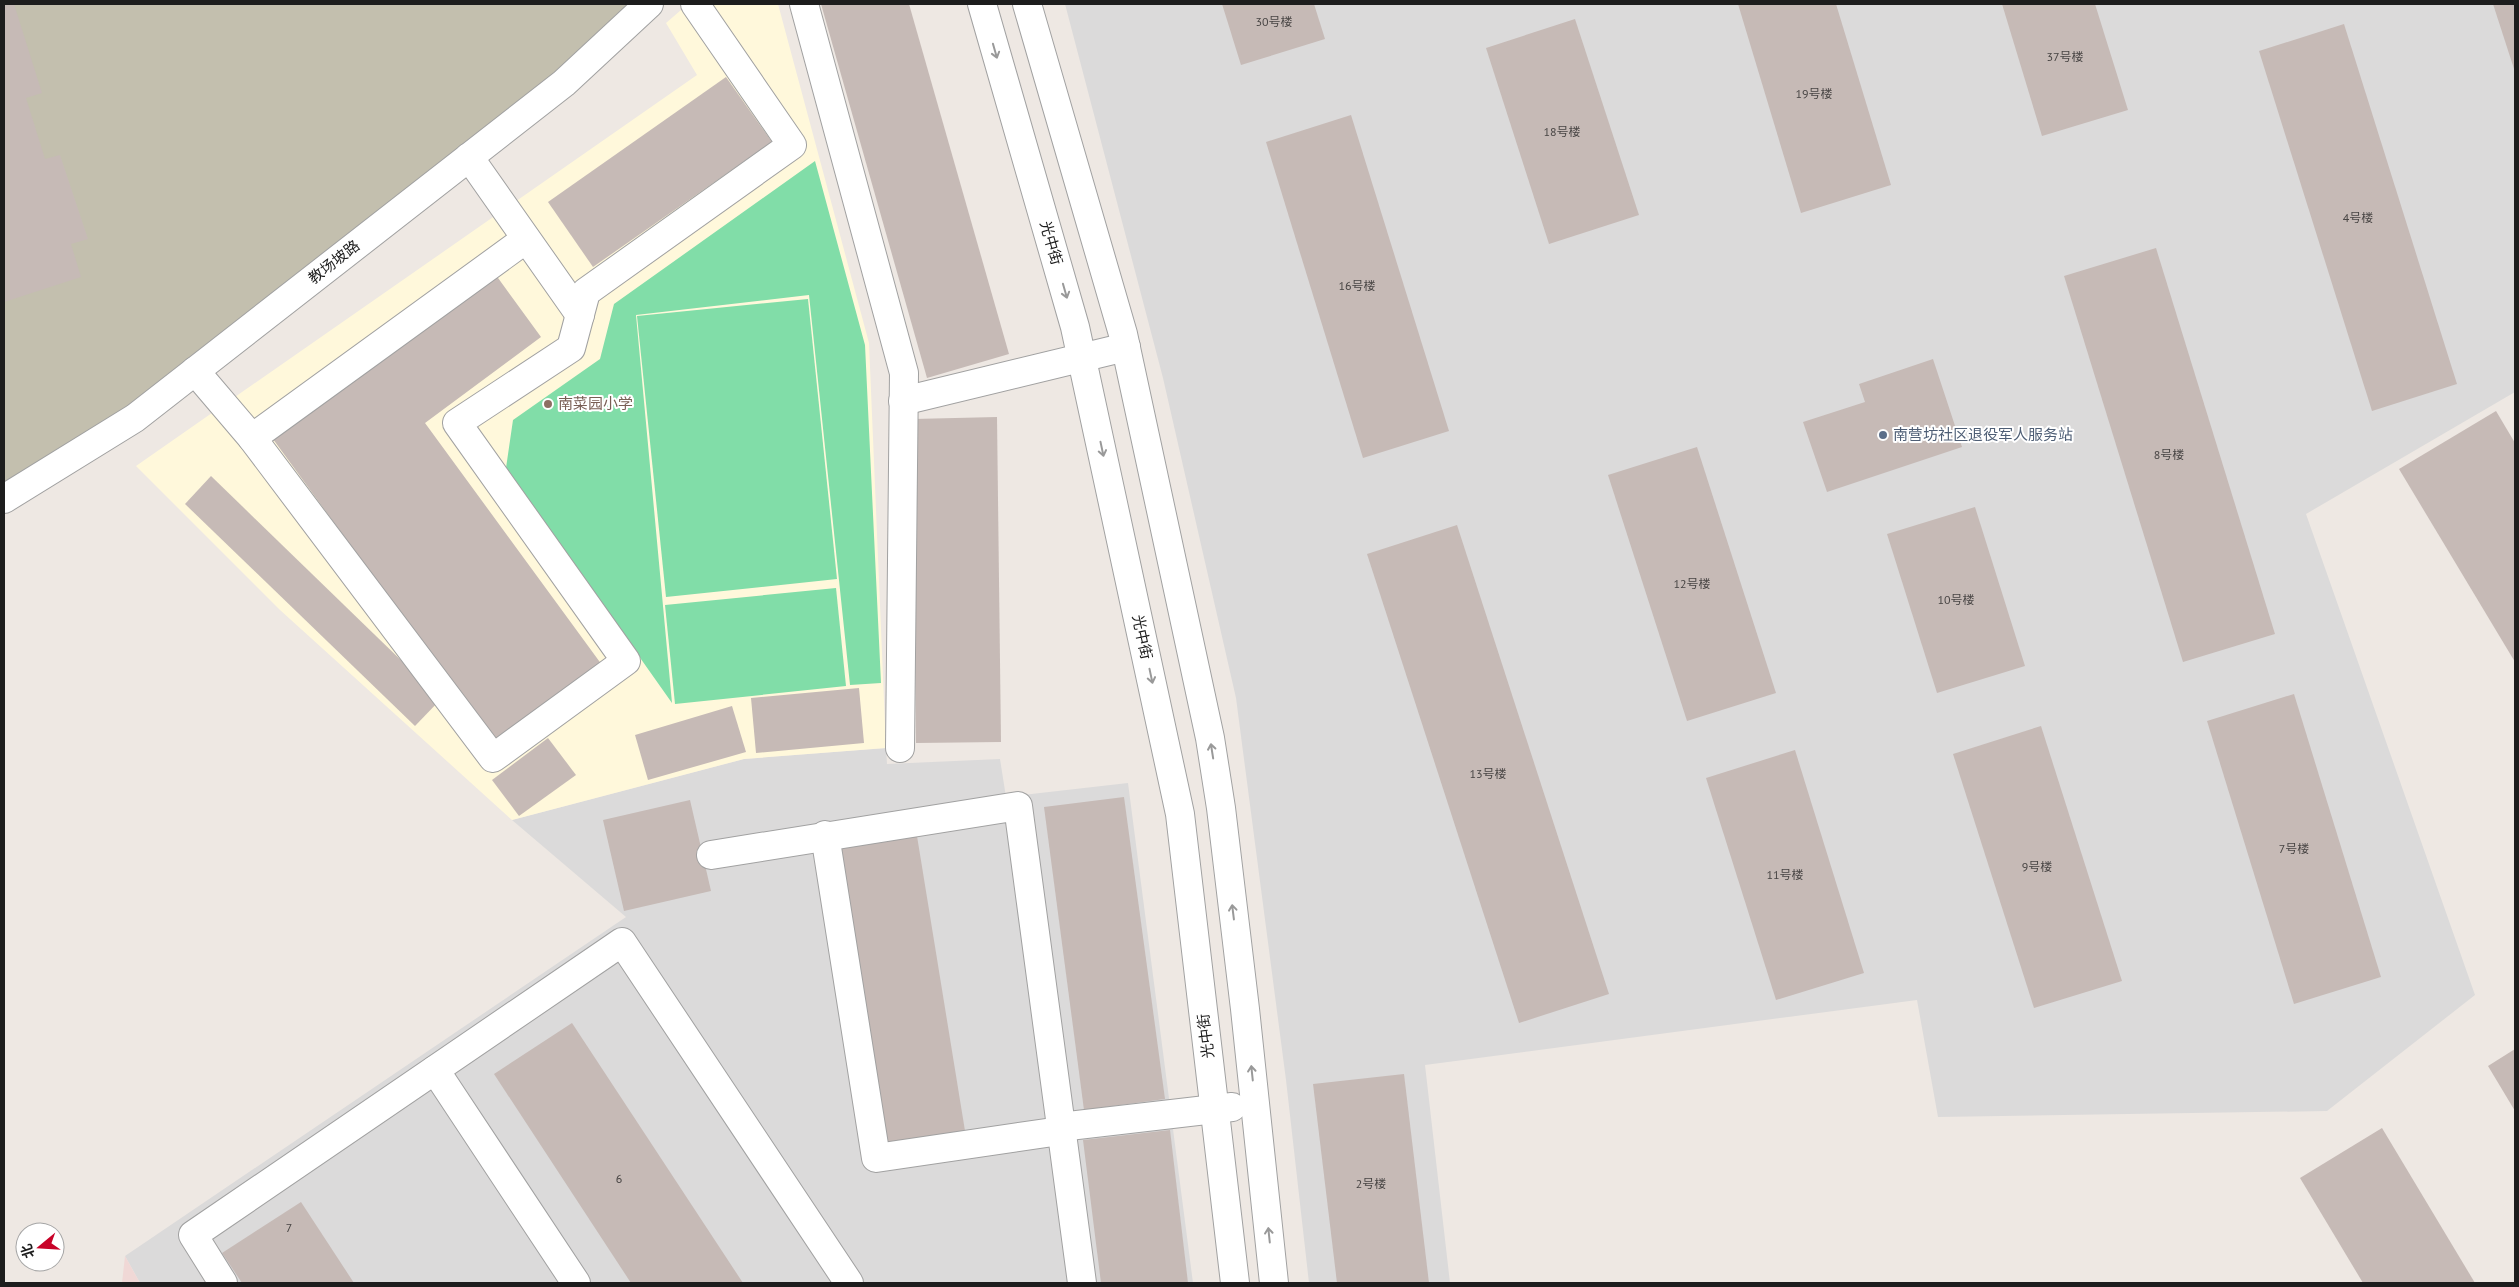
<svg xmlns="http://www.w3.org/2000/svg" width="2519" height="1287" viewBox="0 0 2519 1287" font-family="'PT Sans','Noto Sans SC',sans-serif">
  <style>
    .residential { fill: #dbdada }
    .education { fill: #fff8db }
    .military { fill: #f0d8d6 }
    .construction { fill: #c3bfae }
    .pitch { fill: #81dda8 }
    .building { fill: #c6bab6 }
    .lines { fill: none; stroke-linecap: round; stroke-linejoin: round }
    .minor-casing { stroke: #a1a1a1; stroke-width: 30 }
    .minor { stroke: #fff; stroke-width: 28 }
    .oneway { stroke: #999 }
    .education-dot { fill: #8d6e63; stroke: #fff; stroke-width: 2 }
    .service-dot { fill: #5c6f8a; stroke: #fff; stroke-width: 2 }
    .labels { text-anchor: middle; stroke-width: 4; stroke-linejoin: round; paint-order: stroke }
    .number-label { font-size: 12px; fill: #474443 }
    .street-label { font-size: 15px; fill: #1d1d1d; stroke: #fff }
    .education-label { font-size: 15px; fill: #785e54; stroke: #fff; text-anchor: start }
    .service-label { font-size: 15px; fill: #4e5e75; stroke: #fff; text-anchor: start }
  </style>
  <rect width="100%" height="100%" fill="#eee8e3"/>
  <g class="residential">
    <polygon points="1065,4 2515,4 2515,392 2306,514 2475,995 2327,1111 1938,1117 1917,1000 1425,1065 1450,1283 1309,1283 1286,1080 1236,698 1163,378"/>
    <polygon points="886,748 887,764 1000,759 1006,797 1128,783 1193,1283 140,1283 125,1256 626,917 512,820 744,759"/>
  </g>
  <polygon class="education" points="688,4 778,4 869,343 886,748 744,759 512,820 280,610 136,466 697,75 666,23"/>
  <polygon class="military" points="125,1256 140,1283 122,1283"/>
  <polygon class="construction" points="4,4 649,4 564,83 4,499"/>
  <g class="pitch">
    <polygon points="815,161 865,345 881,683 850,685 809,295 636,315 672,703 506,468 513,420 600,359 614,304"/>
    <polygon points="808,299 837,579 666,597 637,316"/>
    <polygon points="836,588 846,686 675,704 665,605"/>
  </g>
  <g class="building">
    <polygon points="4,4 14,4 42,93 26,98 45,159 60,155 88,239 71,244 81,277 4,302"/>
    <polygon points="821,4 909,4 1009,354 927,378"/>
    <polygon points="1222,4 1314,4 1325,39 1241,65"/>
    <polygon points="1738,4 1836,4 1891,185 1801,213"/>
    <polygon points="2002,4 2095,4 2128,110 2042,136"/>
    <polygon points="2493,4 2515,4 2515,72"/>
    <polygon points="1575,19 1639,215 1549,244 1486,48"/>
    <polygon points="2344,24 2457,384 2372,411 2259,51"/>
    <polygon points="726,77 772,142 593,267 548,202"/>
    <polygon points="1351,115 1449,431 1363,458 1266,142"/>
    <polygon points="2156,248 2275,634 2183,662 2064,276"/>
    <polygon points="493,271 541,337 425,423 602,665 495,743 270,435"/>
    <polygon points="1933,359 1962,447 1827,492 1803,422 1865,402 1859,384"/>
    <polygon points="2496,411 2515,443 2515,662 2399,469"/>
    <polygon points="997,417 1001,742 916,743 913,419"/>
    <polygon points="1697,447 1776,693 1687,721 1608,475"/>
    <polygon points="211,476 441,699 415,726 185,504"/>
    <polygon points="1975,507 2025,666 1937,693 1887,534"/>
    <polygon points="1457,525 1609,994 1519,1023 1367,554"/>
    <polygon points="859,688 864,743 756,753 751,698"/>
    <polygon points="2294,694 2381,977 2294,1004 2207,721"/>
    <polygon points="732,706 746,752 648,780 635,735"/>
    <polygon points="2041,726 2122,981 2034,1008 1953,754"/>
    <polygon points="548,738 576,775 519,816 492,780"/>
    <polygon points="1795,750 1864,973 1776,1000 1706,778"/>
    <polygon points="1124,797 1165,1099 1084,1110 1044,807"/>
    <polygon points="690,800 711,891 624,911 603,820"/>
    <polygon points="917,836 966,1137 885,1150 836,849"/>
    <polygon points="572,1023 743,1283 631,1283 494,1074"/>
    <polygon points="2515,1049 2515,1111 2488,1066"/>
    <polygon points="1404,1074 1429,1283 1337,1283 1313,1084"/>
    <polygon points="2382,1128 2475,1283 2363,1283 2300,1178"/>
    <polygon points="1170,1130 1188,1283 1101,1283 1083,1140"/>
    <polygon points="301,1202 354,1283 242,1283 222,1253"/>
  </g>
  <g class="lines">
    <g class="minor-casing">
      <g id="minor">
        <polyline points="804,4 904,373 900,748"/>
        <polyline points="982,4 1075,327 1180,814 1235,1283"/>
        <polyline points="1027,4 1123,334 1210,738 1221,808 1245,1009 1274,1283"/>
        <polyline points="469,157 580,315"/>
        <polyline points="195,371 252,438 493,758 626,661 457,423 571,348 586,292 792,145 695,4"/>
        <polyline points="903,401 1126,347"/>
        <polyline points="252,438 526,239"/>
        <polyline points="4,499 135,418 564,83 649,4"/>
        <polyline points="825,835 876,1158 1060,1131"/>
        <polyline points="711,855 1018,806 1082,1283"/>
        <polyline points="435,1070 576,1283"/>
        <polyline points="1060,1127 1232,1107"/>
        <polyline points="223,1283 193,1235 622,942 849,1283"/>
      </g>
    </g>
    <use href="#minor" class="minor"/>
  </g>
  <defs><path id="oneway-shaft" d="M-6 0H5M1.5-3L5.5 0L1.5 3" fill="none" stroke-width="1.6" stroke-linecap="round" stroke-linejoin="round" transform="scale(1.25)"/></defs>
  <g class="oneway">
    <use href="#oneway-shaft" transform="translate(995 51) rotate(74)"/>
    <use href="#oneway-shaft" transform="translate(1065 291) rotate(74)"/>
    <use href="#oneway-shaft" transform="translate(1102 449) rotate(78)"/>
    <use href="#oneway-shaft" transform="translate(1151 676) rotate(78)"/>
    <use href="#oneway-shaft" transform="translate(1212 751) rotate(-99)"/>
    <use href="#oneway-shaft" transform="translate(1233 912) rotate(-97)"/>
    <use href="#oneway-shaft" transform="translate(1252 1073) rotate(-96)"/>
    <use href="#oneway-shaft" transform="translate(1269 1235) rotate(-96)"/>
  </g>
  <circle class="education-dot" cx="548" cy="404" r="5"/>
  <circle class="service-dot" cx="1883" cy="435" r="5"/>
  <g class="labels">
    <g class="number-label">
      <text x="1274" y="26">30号楼</text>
      <text x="2065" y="61">37号楼</text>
      <text x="1814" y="98">19号楼</text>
      <text x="1562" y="136">18号楼</text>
      <text x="2358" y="222">4号楼</text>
      <text x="1357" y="290">16号楼</text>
      <text x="2169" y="459">8号楼</text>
      <text x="1692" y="588">12号楼</text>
      <text x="1956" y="604">10号楼</text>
      <text x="1488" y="778">13号楼</text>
      <text x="2294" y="853">7号楼</text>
      <text x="2037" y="871">9号楼</text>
      <text x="1785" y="879">11号楼</text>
      <text x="619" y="1183">6</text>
      <text x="1371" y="1188">2号楼</text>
      <text x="289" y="1232">7</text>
    </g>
    <g class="street-label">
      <text transform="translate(1051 243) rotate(74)" y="5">光中街</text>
      <text transform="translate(334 262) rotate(-38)" y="5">教场坡路</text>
      <text transform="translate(1142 637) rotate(78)" y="5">光中街</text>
      <text transform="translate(1206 1036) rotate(-97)" y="5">光中街</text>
    </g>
    <g class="education-label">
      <text x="558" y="409">南菜园小学</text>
    </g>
    <g class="service-label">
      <text x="1893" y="440">南营坊社区退役军人服务站</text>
    </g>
  </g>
  <rect width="2519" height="1287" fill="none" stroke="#1d1d1d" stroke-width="10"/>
  <g transform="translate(40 1247) rotate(252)"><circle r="24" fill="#ffffff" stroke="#a5a5a5"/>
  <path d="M0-4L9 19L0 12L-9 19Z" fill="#c80228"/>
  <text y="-8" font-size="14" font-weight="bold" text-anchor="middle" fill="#1d1d1d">北</text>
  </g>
</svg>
